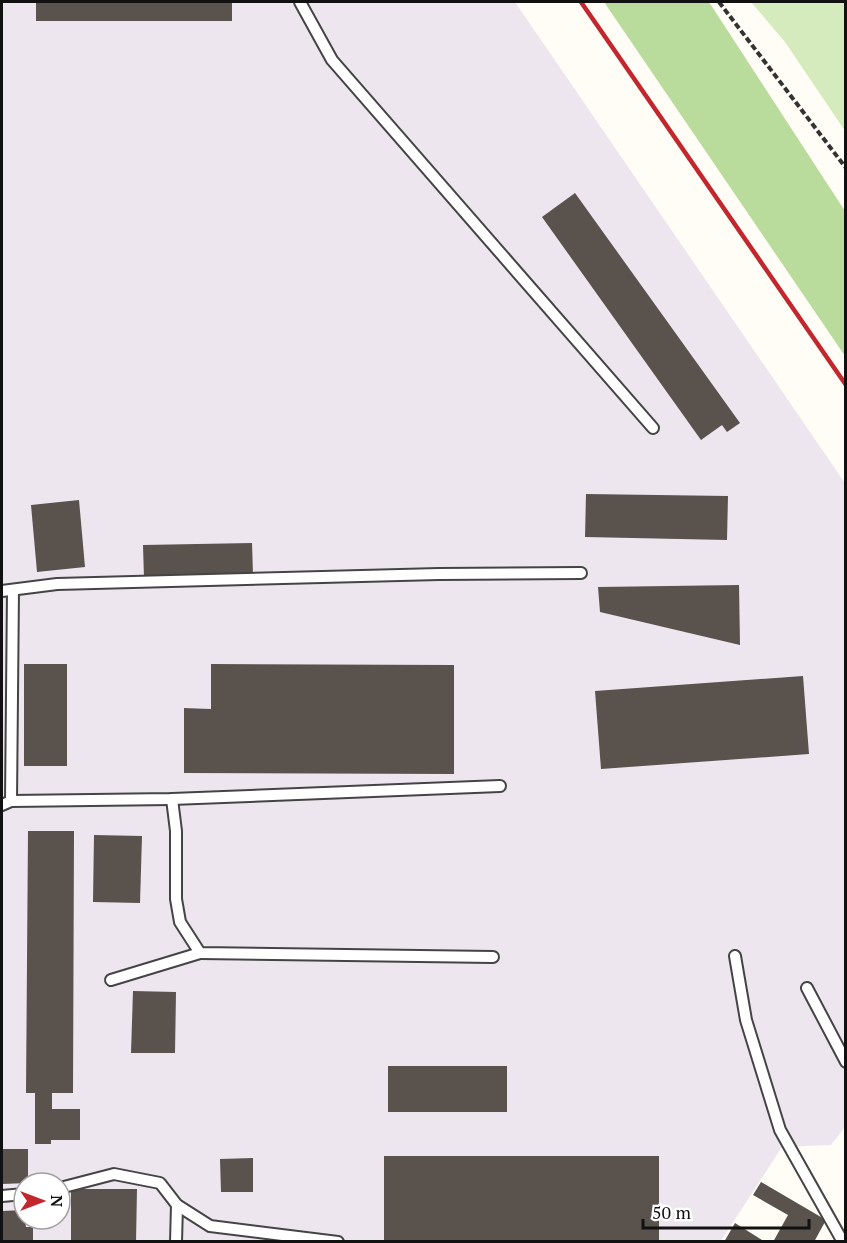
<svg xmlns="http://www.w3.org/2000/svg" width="847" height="1243" viewBox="0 0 847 1243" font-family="'PT Serif',serif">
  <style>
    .industrial { fill: #eee6ef; fill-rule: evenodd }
    .green { fill: #d5ebbd }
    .forest { fill: #b9dc9c }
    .building { fill: #5a524d }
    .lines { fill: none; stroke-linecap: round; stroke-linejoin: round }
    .service-casing { stroke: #444; stroke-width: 14 }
    .path { stroke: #333; stroke-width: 4; stroke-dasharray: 6 3; stroke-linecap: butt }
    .service { stroke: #fff; stroke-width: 10 }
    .rail { stroke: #c4262e; stroke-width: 4.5 }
  </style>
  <rect width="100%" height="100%" fill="#fffdf5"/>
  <path class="industrial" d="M2 2H515L845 483V1127L831 1145 782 1147 721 1241 2 1242ZM24 1183H60V1219H24Z"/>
  <polygon class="green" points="751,2 845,2 845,131 785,42"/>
  <polygon class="forest" points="604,2 709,2 845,211 845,356"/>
  <g class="building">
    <rect x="36" y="2" width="196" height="19"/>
    <polygon points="575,193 740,423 727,432 722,425 701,440 542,217"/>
    <polygon points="586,494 728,496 727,540 585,537"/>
    <polygon points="79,500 85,567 37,572 31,505"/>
    <polygon points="252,543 253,575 144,578 143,545"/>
    <polygon points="739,585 740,645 600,612 598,587"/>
    <rect x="24" y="664" width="43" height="102"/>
    <polygon points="211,664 454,665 454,774 184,773 184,708 211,709"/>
    <polygon points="803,676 809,754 601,769 595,691"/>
    <polygon points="28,831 74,831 73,1093 52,1093 52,1109 80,1109 80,1140 51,1140 51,1144 35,1144 35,1093 26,1093"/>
    <polygon points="94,835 142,836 140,903 93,902"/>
    <polygon points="133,991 176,992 175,1053 131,1053"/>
    <rect x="388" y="1066" width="119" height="46"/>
    <polygon points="2,1149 28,1149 28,1183 2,1184"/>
    <rect x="384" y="1156" width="275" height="86"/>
    <polygon points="253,1158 253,1192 221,1192 220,1159"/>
    <polygon points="761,1182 826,1220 814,1242 773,1242 788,1215 753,1195"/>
    <polygon points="71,1189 137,1189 136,1242 71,1242"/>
    <polygon points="24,1210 26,1227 33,1227 33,1242 2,1242 2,1211"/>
    <polygon points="735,1223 765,1242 724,1242"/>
  </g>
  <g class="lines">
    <g class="service-casing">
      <g id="service">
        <polyline points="300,2 332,60 653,428"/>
        <polyline points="2,591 57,584 439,574 581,573"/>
        <polyline points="172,799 176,831 176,899 180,922 200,953 493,957"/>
        <polyline points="11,801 13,590"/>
        <polyline points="2,805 11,801 172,799 500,786"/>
        <polyline points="735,956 746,1020 780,1130 843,1242"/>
        <polyline points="111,980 200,953"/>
        <polyline points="807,988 846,1062"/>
        <polyline points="60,1188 114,1174 160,1183 177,1205 210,1226 338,1242"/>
        <polyline points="2,1196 24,1194"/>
        <polyline points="176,1242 177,1205"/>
      </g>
    </g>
    <polyline class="path" points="719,2 846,168"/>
    <use href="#service" class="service"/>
    <polyline class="rail" points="581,2 846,385"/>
  </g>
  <rect width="847" height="1243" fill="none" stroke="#111111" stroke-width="6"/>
  <g transform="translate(42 1201) rotate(90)"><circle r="28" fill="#ffffff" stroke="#a0a0a0" stroke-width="1.5"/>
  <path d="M0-4.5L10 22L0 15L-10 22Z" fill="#c4262e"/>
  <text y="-9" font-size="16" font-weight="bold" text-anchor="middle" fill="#111111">N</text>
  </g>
  <path d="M643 1219v9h166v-9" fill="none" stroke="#111111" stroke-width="3"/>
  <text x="652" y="1219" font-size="18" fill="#111111" stroke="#ffffff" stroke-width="4.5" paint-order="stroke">50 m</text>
</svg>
